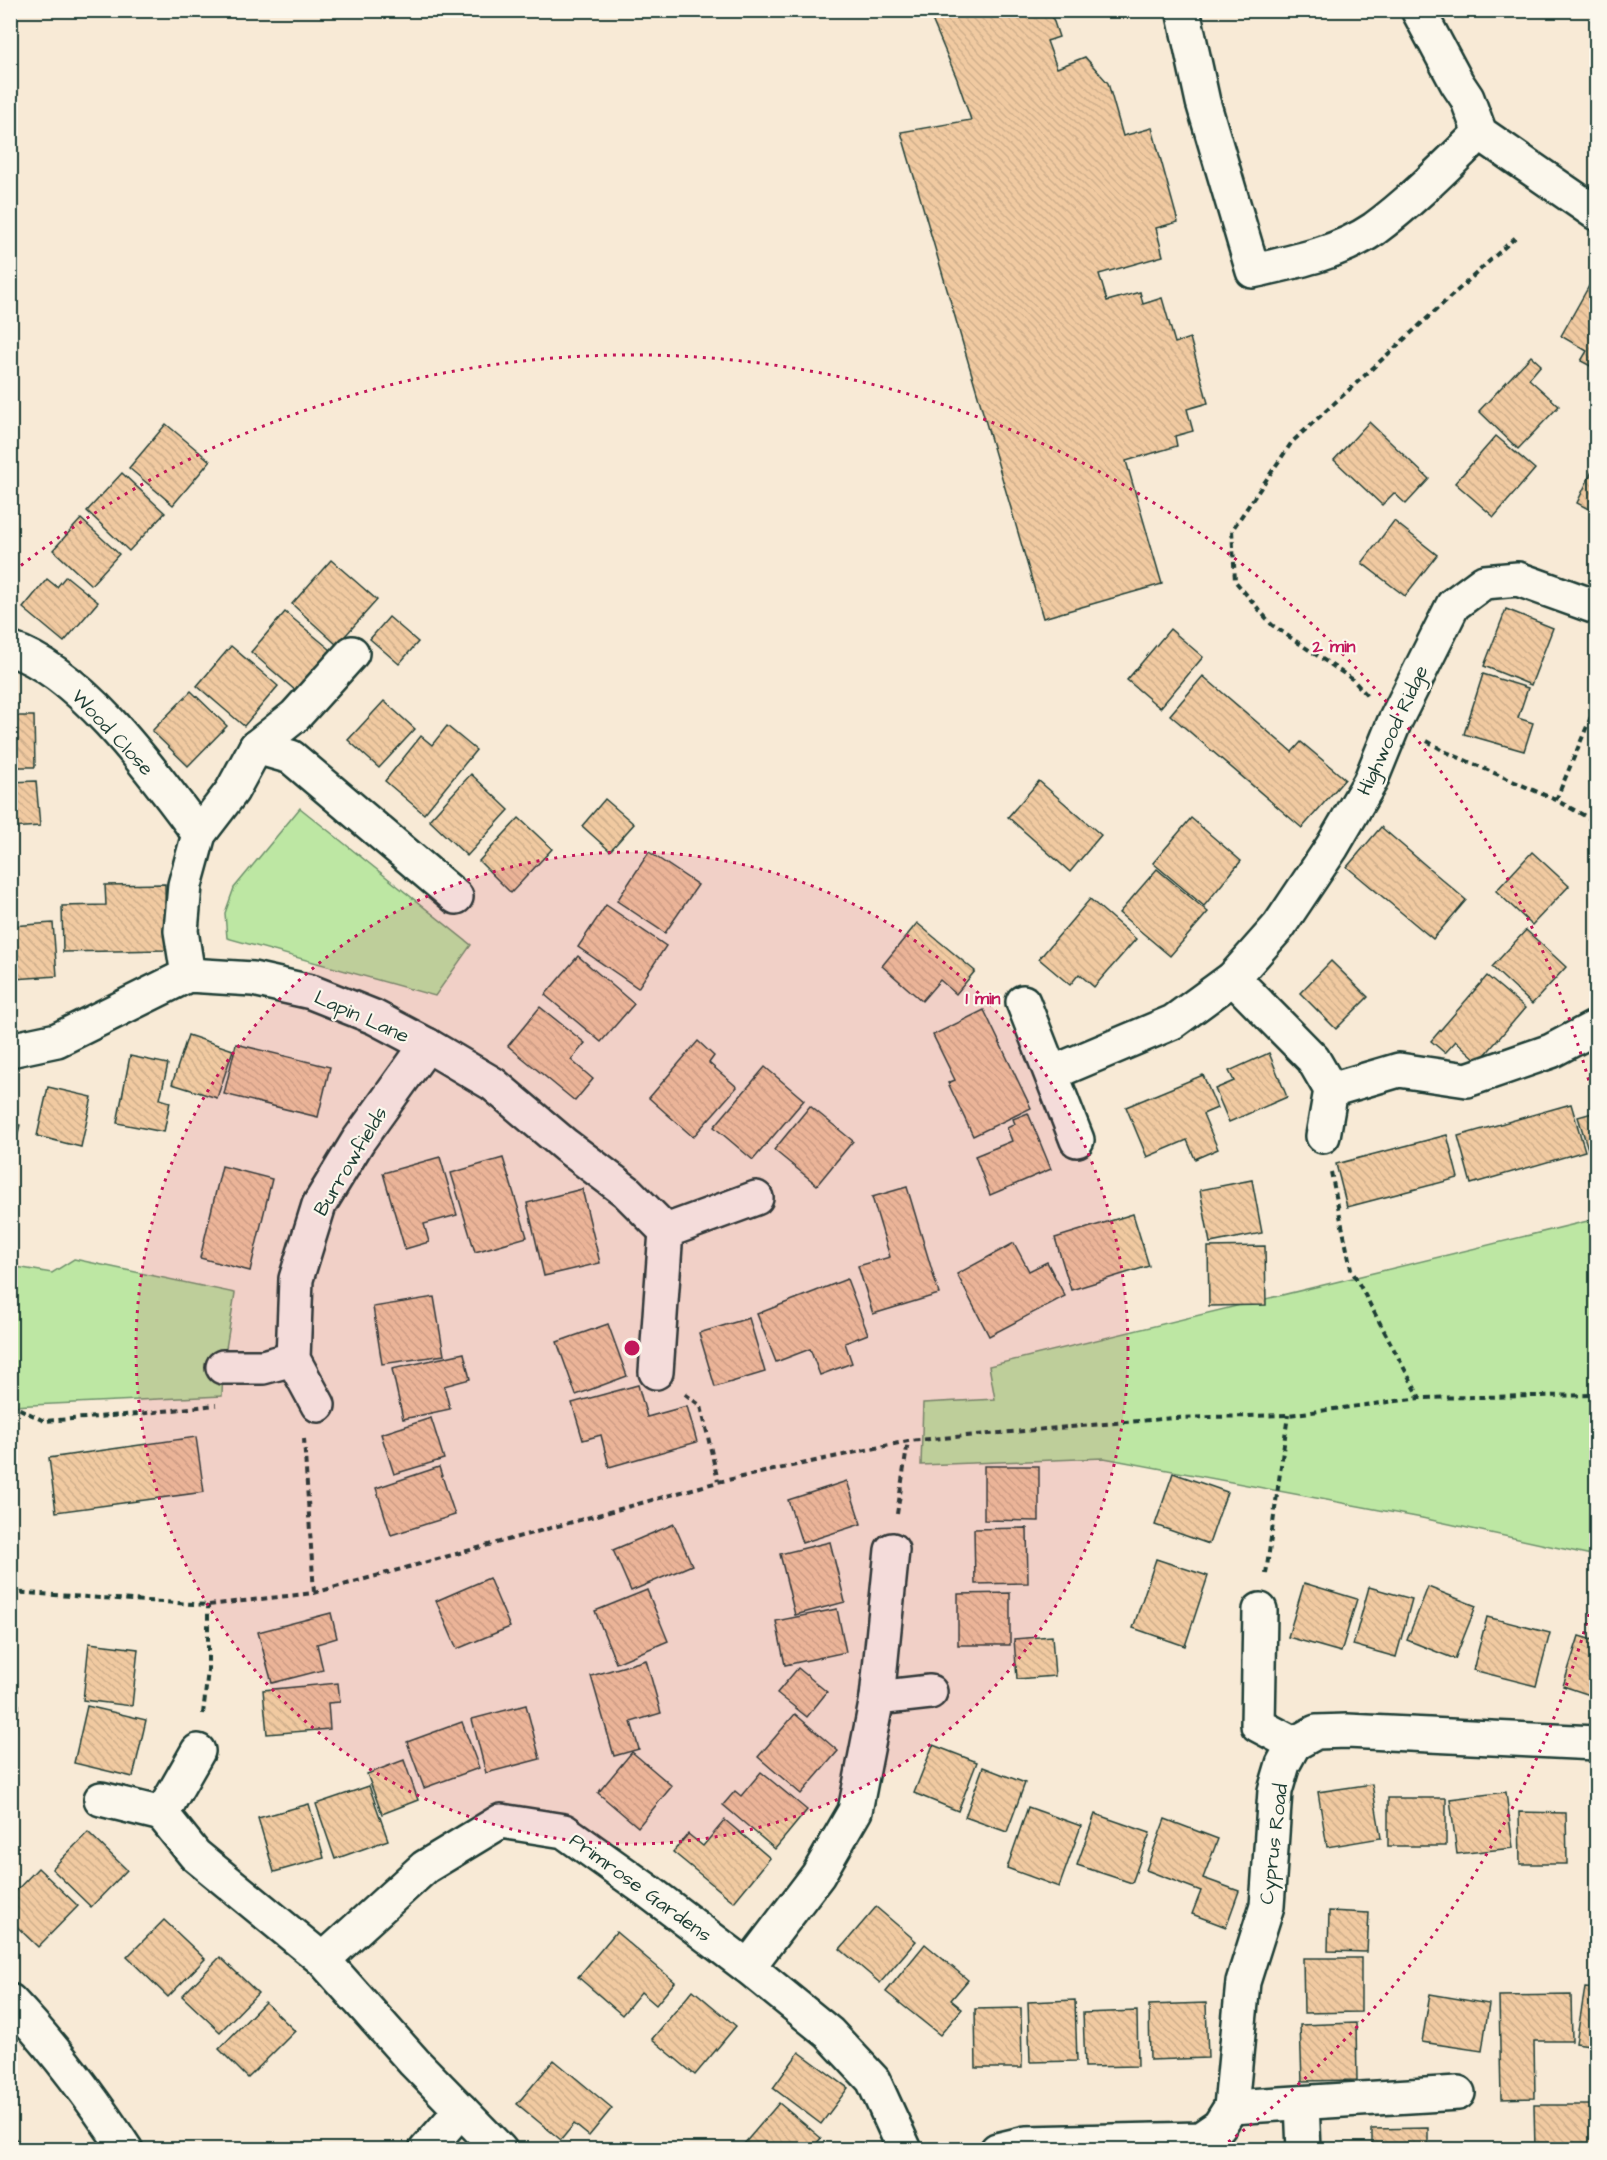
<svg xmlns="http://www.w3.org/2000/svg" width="1607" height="2160" viewBox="0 0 1607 2160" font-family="'Architects Daughter',sans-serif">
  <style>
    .green { fill: #bde7a3; stroke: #6e926c; stroke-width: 1.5 }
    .building { fill: url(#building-back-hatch); stroke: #1f3d34; stroke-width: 1.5 }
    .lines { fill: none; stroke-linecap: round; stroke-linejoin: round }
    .minor-casing { stroke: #1f3d34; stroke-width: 38 }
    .path { stroke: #1f3d34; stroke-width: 4; stroke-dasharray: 6 4.5; stroke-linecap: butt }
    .minor { stroke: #fbf7ec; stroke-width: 33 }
    .ring { fill: none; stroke: #c2185b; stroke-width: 3; stroke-dasharray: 3 6 }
    .labels { text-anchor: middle; stroke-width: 4.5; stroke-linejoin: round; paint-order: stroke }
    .street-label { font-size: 20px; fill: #1f3d34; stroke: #fbf7ec }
    .centre { fill: #c2185b; stroke: #fbf7ec; stroke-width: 3 }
    .ring-label { font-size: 18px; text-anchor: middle; font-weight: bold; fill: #c2185b; stroke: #fbf7ec; stroke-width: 4.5; stroke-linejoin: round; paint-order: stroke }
  </style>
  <defs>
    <pattern id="building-back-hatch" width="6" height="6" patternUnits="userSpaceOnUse" patternTransform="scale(1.5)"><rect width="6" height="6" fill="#f1caa1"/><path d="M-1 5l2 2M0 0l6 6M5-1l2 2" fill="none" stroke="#ceae8b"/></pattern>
  </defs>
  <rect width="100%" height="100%" fill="#f8ead6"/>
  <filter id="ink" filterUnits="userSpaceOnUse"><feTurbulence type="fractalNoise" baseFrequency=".0167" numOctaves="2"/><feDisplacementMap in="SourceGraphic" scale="12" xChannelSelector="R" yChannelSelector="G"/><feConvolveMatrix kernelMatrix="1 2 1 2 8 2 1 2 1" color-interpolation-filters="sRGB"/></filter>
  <g filter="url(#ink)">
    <g class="green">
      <polygon points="300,808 471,945 435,996 227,938 225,913 234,888"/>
      <polygon points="1596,1219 1596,1556 1422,1518 1104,1458 921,1465 923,1403 995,1399 989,1366"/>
      <polygon points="74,1259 235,1293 223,1367 222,1396 11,1406 10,1266 52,1273"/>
    </g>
    <g class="building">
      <polygon points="928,10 1050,10 1059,37 1047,41 1057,68 1085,57 1108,83 1123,136 1152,128 1178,222 1156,228 1163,256 1099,274 1107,301 1140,292 1143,304 1162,298 1175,343 1190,338 1208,403 1187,409 1193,431 1175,436 1177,446 1126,461 1162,584 1043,618 901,132 971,120 957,79"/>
      <polygon points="1589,286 1596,290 1596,369 1581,361 1587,351 1561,336"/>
      <polygon points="1531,356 1541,365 1529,379 1559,406 1518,449 1479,411"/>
      <polygon points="1369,422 1429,479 1406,504 1394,493 1382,505 1334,460"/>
      <polygon points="166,424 210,461 173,505 129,468"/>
      <polygon points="1496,436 1535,469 1494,517 1455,483"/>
      <polygon points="1596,463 1596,513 1577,503"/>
      <polygon points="122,473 165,513 129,551 87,511"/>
      <polygon points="81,519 119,554 91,585 53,550"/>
      <polygon points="1394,521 1437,555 1405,596 1362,563"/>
      <polygon points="331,560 377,600 337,645 292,604"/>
      <polygon points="66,576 98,602 64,642 23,608 47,579 57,587"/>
      <polygon points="1506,609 1553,628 1531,685 1484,666"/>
      <polygon points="285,612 331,650 296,691 251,652"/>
      <polygon points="389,617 418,642 399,664 370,639"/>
      <polygon points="1170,629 1203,657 1160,708 1127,680"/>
      <polygon points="231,646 278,686 244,726 197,686"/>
      <polygon points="1483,674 1528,688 1518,718 1533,723 1524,751 1464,734"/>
      <polygon points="1203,676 1292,752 1301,742 1345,779 1302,828 1170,715"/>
      <polygon points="191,691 227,726 188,766 152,731"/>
      <polygon points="384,701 415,729 379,768 348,740"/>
      <polygon points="10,716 34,716 35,767 10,767"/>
      <polygon points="447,726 476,750 424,814 385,781 421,736 432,745"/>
      <polygon points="471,774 509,810 467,856 429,820"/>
      <polygon points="36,781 40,826 10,828 10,782"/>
      <polygon points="1039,781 1101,835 1070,872 1008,817"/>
      <polygon points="605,799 634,824 610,851 582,826"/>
      <polygon points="519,818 552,849 511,893 479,861"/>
      <polygon points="1191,818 1241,861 1204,906 1153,863"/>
      <polygon points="1381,827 1466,900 1433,939 1347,867"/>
      <polygon points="649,852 698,885 665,933 617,901"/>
      <polygon points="1532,852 1569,886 1532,925 1496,891"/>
      <polygon points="1157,869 1208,912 1170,956 1119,913"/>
      <polygon points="165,884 166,950 63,952 62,906 106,905 105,885"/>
      <polygon points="1090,899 1136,939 1094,987 1079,974 1070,985 1039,959"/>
      <polygon points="606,905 666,946 638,988 578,947"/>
      <polygon points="53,923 57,976 14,979 11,926"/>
      <polygon points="917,923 975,971 956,994 940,980 922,1001 882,966"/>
      <polygon points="1526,930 1566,967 1532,1004 1492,967"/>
      <polygon points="578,956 634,1004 601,1042 545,995"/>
      <polygon points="1331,961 1368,997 1336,1029 1300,993"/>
      <polygon points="1487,976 1525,1008 1479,1062 1456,1041 1445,1053 1431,1041"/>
      <polygon points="540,1007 585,1043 571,1060 593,1079 575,1101 508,1046"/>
      <polygon points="984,1010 1031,1108 973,1136 948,1083 955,1080 933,1035"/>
      <polygon points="188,1035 233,1050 217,1098 172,1084"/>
      <polygon points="698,1041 714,1056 709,1063 737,1087 693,1137 649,1098"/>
      <polygon points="236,1044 330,1067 318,1117 224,1094"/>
      <polygon points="1269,1053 1287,1097 1229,1122 1215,1089 1234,1081 1229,1071"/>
      <polygon points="130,1056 168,1064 160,1099 170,1102 164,1132 117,1123"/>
      <polygon points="765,1067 804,1100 753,1160 714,1127"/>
      <polygon points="1203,1075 1217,1108 1203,1114 1218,1149 1195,1159 1187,1140 1147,1157 1126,1107"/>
      <polygon points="48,1087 92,1097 81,1147 37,1136"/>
      <polygon points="1571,1104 1585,1151 1471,1184 1458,1136"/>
      <polygon points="810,1106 853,1141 817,1185 774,1150"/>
      <polygon points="1596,1112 1596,1150 1589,1152 1578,1117"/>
      <polygon points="1028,1113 1051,1169 990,1195 975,1156 1012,1141 1007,1128 1015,1124 1013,1119"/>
      <polygon points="10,1123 20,1125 10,1164"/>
      <polygon points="1447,1135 1458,1178 1347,1207 1336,1164"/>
      <polygon points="440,1157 457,1215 424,1224 429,1242 405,1249 383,1173"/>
      <polygon points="503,1158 527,1237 475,1252 451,1173"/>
      <polygon points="222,1166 272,1179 250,1271 200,1258"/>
      <polygon points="1252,1180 1262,1233 1210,1243 1200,1190"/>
      <polygon points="907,1187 939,1294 873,1314 858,1266 890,1257 872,1197"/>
      <polygon points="582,1189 600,1263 544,1276 527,1203"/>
      <polygon points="1133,1214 1149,1266 1071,1290 1055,1238"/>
      <polygon points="1014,1243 1029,1271 1047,1262 1065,1296 989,1336 957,1274"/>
      <polygon points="1265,1246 1266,1305 1209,1306 1208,1247"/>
      <polygon points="847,1279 868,1334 845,1343 852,1363 820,1375 810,1349 776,1362 757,1314"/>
      <polygon points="434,1297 444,1355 382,1364 373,1307"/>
      <polygon points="749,1318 765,1372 715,1387 699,1333"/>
      <polygon points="608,1324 627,1376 576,1395 557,1342"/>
      <polygon points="464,1353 470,1379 444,1386 450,1409 403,1419 392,1369"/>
      <polygon points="638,1385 647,1417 687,1406 697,1442 609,1467 601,1435 583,1440 572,1403"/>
      <polygon points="431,1418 444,1459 394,1474 381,1434"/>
      <polygon points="196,1437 204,1492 56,1512 49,1458"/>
      <polygon points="984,1466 1039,1466 1039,1521 984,1520"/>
      <polygon points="439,1467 455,1515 391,1535 376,1488"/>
      <polygon points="1173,1473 1227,1492 1209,1544 1155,1525"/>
      <polygon points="847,1481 861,1524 802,1543 788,1500"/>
      <polygon points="674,1524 692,1565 631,1591 613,1550"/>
      <polygon points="1027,1528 1028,1583 975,1584 974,1529"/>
      <polygon points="830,1542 845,1602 795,1615 780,1554"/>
      <polygon points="1156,1559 1208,1576 1185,1646 1133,1628"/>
      <polygon points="489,1578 510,1627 457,1649 436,1601"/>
      <polygon points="1304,1583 1357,1599 1341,1652 1288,1637"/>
      <polygon points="1369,1587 1412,1599 1396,1657 1353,1645"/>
      <polygon points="1428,1587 1476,1606 1455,1659 1407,1640"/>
      <polygon points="647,1590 668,1641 616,1663 595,1611"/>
      <polygon points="1010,1593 1010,1645 958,1645 958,1594"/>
      <polygon points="837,1609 846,1652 785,1665 776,1621"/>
      <polygon points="331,1613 337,1638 317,1644 323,1670 272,1683 258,1632"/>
      <polygon points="1487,1617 1550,1633 1536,1686 1473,1670"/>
      <polygon points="1052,1636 1055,1676 1017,1679 1014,1639"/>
      <polygon points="1579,1636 1596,1641 1596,1697 1563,1686"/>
      <polygon points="89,1643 138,1649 132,1706 83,1700"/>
      <polygon points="646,1660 661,1713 631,1722 639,1749 614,1756 591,1676"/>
      <polygon points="798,1668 827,1692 807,1717 777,1693"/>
      <polygon points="338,1683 340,1702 328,1703 330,1729 267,1734 263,1690"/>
      <polygon points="10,1704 19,1705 13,1753 10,1753"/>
      <polygon points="526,1705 540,1759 486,1773 472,1719"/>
      <polygon points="87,1706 146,1720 133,1777 74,1763"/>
      <polygon points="795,1714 838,1751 801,1794 758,1757"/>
      <polygon points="462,1722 479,1768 424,1788 407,1742"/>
      <polygon points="933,1745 977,1762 958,1811 914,1793"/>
      <polygon points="632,1752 672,1786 638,1827 598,1793"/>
      <polygon points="404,1760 418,1800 382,1814 367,1774"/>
      <polygon points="983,1767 1025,1783 1007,1832 965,1817"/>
      <polygon points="761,1772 807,1810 775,1849 723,1805 735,1791 741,1796"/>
      <polygon points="1372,1784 1381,1838 1327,1847 1318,1792"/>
      <polygon points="369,1786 388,1840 335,1859 316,1804"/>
      <polygon points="1506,1792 1513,1848 1457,1854 1450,1799"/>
      <rect x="1388" y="1798" width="58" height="48"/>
      <polygon points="309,1804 324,1858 274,1872 258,1818"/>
      <polygon points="1028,1807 1081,1826 1059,1887 1007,1868"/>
      <polygon points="1519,1812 1566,1813 1567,1864 1520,1864"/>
      <polygon points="1095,1814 1150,1833 1132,1883 1077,1865"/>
      <polygon points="1165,1819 1218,1839 1203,1878 1239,1891 1226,1927 1192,1914 1201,1891 1146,1870"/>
      <polygon points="725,1820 770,1858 734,1902 673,1852 688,1834 703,1846"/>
      <polygon points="88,1832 127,1870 91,1907 52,1869"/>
      <polygon points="38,1868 78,1906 38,1947 10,1920 10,1897"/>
      <polygon points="876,1907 916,1941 880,1983 840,1949"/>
      <polygon points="1329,1911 1369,1913 1367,1952 1328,1951"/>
      <polygon points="164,1920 205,1959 168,1997 127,1957"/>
      <polygon points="616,1932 675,1982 656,2005 641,1992 622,2015 578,1977"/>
      <polygon points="925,1944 968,1980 951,2000 962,2009 940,2035 886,1992"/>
      <polygon points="220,1957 258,1993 220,2032 182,1996"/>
      <polygon points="1303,1958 1361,1958 1361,2012 1304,2013"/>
      <polygon points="1585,1988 1596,1989 1596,2046 1576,2043"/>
      <polygon points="693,1990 736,2026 695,2075 652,2039"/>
      <polygon points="1430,1994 1489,2004 1482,2051 1422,2042"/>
      <polygon points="1571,1995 1572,2041 1534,2041 1535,2098 1501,2099 1499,1996"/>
      <polygon points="1075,2000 1077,2061 1030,2062 1028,2002"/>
      <polygon points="265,2002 295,2031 248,2078 219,2049"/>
      <polygon points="1206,2003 1208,2058 1150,2060 1149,2005"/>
      <polygon points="1021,2008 1022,2068 976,2068 975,2009"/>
      <polygon points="1137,2011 1138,2066 1085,2067 1083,2013"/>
      <polygon points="1356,2023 1357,2080 1302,2081 1300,2025"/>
      <polygon points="799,2052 848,2088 821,2124 773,2088"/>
      <polygon points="554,2060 612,2108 589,2136 574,2124 561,2140 517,2104"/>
      <polygon points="779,2103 821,2138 811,2150 751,2150 744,2144"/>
      <polygon points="1534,2105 1596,2105 1596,2150 1535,2150"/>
      <polygon points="1428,2128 1428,2150 1372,2150 1372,2129"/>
      <polygon points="10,2134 22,2144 17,2150 10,2150"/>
    </g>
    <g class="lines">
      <g class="minor-casing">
        <g id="minor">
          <path d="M1183 10 1203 102 1253 271C1293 262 1339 253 1374 229 1412 201 1446 166 1480 133"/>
          <polyline points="1418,10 1457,83 1467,98 1480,133 1596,213"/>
          <path d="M10 649C82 672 155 775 199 834"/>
          <polyline points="256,747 291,757 456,897"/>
          <polyline points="188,975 181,931 185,885 199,834 232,791 256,747 295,716 352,653"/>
          <polyline points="1233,978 1313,1059 1331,1090 1323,1136"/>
          <polyline points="1023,1002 1077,1140"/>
          <polyline points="10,1050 57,1040 188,975 253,979 311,992 374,1017 427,1045 493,1084 565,1145 626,1191 666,1231"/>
          <polyline points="1052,1073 1173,1022 1233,978 1279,926 1332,847 1370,782 1394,723 1453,605 1484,582 1518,579 1596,607"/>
          <polyline points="1331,1090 1399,1070 1467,1080 1551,1051 1596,1027"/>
          <polyline points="223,1367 263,1367 293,1359"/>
          <polyline points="656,1372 666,1231 756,1198"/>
          <polyline points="318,1405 293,1359 296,1279 319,1205 358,1141 427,1045"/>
          <polyline points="1260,1610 1258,1725 1294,1744"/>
          <polyline points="877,1698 930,1692"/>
          <polyline points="101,1799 162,1814 198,1751"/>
          <polyline points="162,1814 195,1855 323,1960 414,2062 500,2150"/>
          <polyline points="323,1960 425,1867 501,1821 564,1831 648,1891 748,1967 829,2033 873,2080 905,2150"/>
          <polyline points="748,1967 818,1875 855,1811 877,1698 892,1550"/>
          <path d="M10 2001C54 2047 91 2097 126 2150"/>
          <polyline points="1302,2103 1304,2150"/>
          <polyline points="1231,2107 1458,2093"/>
          <polyline points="426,2150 461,2110"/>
          <polyline points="997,2150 1026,2143 1200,2139 1219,2126 1231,2107 1243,1982 1267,1906 1275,1791 1283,1764 1294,1744 1316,1732 1347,1731 1596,1743"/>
        </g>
      </g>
      <g class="path">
        <polyline points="1367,695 1352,679 1272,625 1235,581 1232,530 1292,442 1518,235"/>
        <polyline points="1427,741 1444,751 1556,800 1596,822"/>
        <polyline points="1556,800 1596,705"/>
        <polyline points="1331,1172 1351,1269 1420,1398"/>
        <polyline points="685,1394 701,1406 718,1481"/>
        <polyline points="10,1404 44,1421 138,1414 216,1405"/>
        <polyline points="304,1439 314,1593"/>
        <polyline points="897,1514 908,1441"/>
        <polyline points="1266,1574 1288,1415"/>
        <polyline points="10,1592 208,1605 314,1593 718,1482 908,1441 1173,1418 1288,1415 1420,1398 1596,1395"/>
        <polyline points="203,1714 208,1670 208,1605"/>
      </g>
      <use href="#minor" class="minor"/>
    </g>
  </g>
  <circle cx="632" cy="1348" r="496" fill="#c2185b" fill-opacity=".12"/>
  <g class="ring">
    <circle cx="632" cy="1348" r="496"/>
    <path d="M1596 1588A993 993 0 0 1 1223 2146M14 571A993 993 0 0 1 1596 1108"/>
  </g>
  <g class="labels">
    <g class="street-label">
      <text transform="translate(1392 730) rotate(-65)" y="7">Highwood Ridge</text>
      <text transform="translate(113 732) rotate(47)" y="7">Wood Close</text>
      <text transform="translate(362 1016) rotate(24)" y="7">Lapin Lane</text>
      <text transform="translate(350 1161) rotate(-59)" y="7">Burrowfields</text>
      <text transform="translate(1273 1844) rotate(-83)" y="7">Cyprus Road</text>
      <text transform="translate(641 1887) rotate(36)" y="7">Primrose Gardens</text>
    </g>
  </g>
  <circle cx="632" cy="1348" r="9" class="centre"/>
  <g class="ring-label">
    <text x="1334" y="652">2 min</text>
    <text x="983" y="1004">1 min</text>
  </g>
  <rect width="1607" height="2160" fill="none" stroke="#fbf7ec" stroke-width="36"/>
  <rect x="18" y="18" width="1571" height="2124" fill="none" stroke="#1f3d34" stroke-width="2" filter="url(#ink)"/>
</svg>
